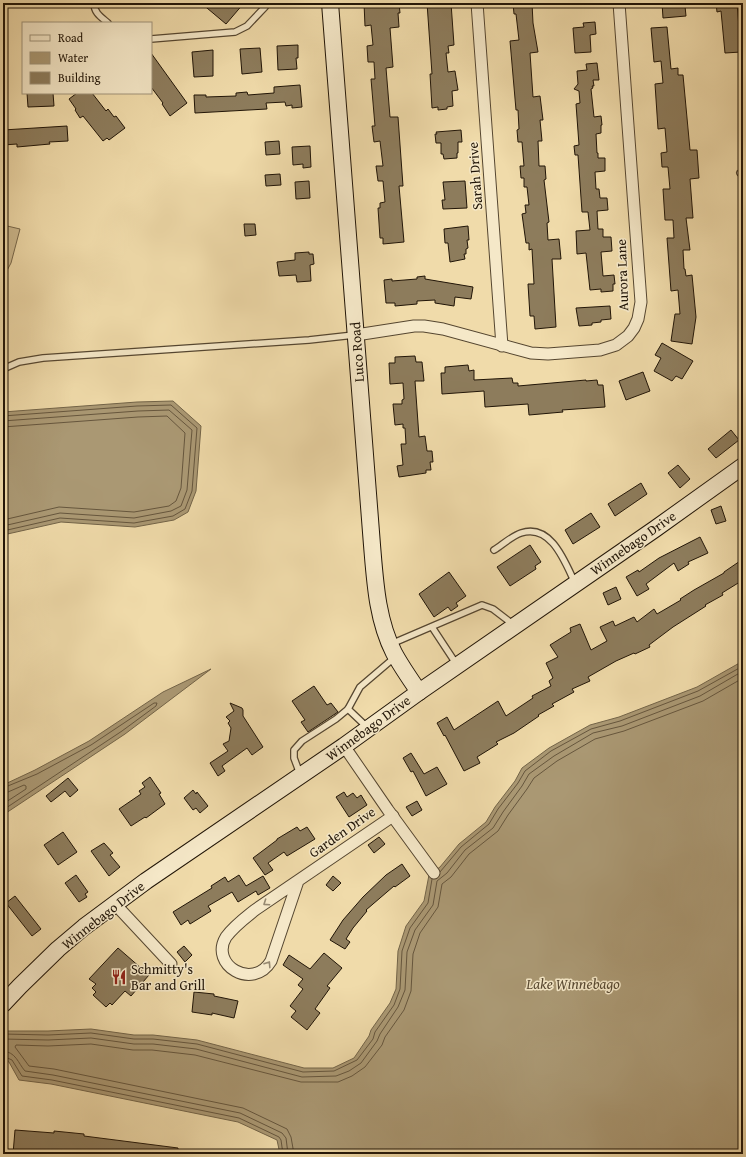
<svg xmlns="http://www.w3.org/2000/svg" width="746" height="1157" viewBox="0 0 746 1157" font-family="'Gentium Book Plus',serif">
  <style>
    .green { fill: #cdb98e; stroke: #77674a }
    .water { fill: #aa9873; stroke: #736448 }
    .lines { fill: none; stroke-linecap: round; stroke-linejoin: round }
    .shore { stroke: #66563d; stroke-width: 1 }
    .building { fill: #8d7c5c; stroke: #211507 }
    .lane-casing { stroke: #554630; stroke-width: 8 }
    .street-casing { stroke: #554630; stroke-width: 13 }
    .secondary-casing { stroke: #211507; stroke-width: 18 }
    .lane { stroke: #f5e8c8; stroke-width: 5.5 }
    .street { stroke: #f5e8c8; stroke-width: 11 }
    .secondary { stroke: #f5e8c8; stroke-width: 16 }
    .oneway { stroke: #968971 }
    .labels { text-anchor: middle; stroke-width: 3; stroke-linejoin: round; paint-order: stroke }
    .street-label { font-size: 14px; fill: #211507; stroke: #f5e8c8 }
    .poi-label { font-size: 14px; fill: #211507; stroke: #f5e8c8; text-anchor: start }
    .water-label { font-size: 15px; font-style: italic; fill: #584932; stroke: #f5e8c8 }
  </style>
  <rect width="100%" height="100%" fill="#f0dbaa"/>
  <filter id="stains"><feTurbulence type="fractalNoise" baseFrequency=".005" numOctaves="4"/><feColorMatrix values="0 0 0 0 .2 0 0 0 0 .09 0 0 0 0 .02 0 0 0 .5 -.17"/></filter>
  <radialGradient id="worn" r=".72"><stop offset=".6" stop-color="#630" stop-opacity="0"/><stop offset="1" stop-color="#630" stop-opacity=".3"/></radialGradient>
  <polygon class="green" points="3,225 20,229 11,263 3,278"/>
  <g class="water">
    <polygon points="173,401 201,426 196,491 188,512 174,520 135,527 61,522 3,535 3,412 137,402"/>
    <polygon points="743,661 743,1154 280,1154 277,1140 238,1122 51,1084 19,1080 9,1062 3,1059 3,1029 5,1031 48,1031 91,1029 134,1035 153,1035 197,1040 304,1068 333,1068 354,1058 369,1036 371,1030 390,1003 396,989 398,951 406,926 424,901 429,875 440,867 459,844 486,822 495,807 515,781 522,768 549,748 590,725 619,717 697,687"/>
    <polygon points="211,669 125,734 3,815 3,785 35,770 89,741 163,692"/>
  </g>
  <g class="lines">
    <g class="shore">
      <polyline points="3,416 137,406 171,405 197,428 192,491 185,509 173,516 134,523 60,518 3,531"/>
      <polyline points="3,421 138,411 169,410 192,430 187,490 181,506 171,511 134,518 60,513 3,526"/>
      <polyline points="3,427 138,417 167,416 185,433 181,488 176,501 169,506 134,512 59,507 3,520"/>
      <polyline points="3,788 37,774 91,745 154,703 157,703 156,706 122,731 3,810"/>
      <polyline points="3,793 8,792 24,785 26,786 26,789 3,804"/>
      <polyline points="440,872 461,847 489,824 498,809 518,783 525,771 551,751 591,729 620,721 698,691 743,666"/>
      <polyline points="3,1034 48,1035 91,1033 134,1039 153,1039 197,1044 303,1072 334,1071 357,1060 373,1039 375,1032 394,1005 400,989 402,951 410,928 428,903 432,879"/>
      <polyline points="3,1039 48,1040 91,1038 134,1044 153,1044 196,1049 302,1077 336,1076 349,1071 361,1063 377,1041 380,1034 398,1007 405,990 407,952 415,930 433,905 437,881 447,873 465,850 493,828 503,812 522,786 529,774 554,756 593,733 622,726 700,696 743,671"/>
      <path d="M3 1051C16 1052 18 1063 25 1071L53 1075 240 1113 282 1133 286 1138 288 1154"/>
      <polyline points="3,1056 12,1060 22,1076 52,1080 239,1118 279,1137 281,1140 283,1154"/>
      <polyline points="294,1154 291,1137 287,1129 243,1108 54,1069 29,1066 15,1047 16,1045 48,1046 91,1044 133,1050 152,1050 195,1055 301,1082 338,1082 352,1076 365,1067 382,1045 385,1037 404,1010 411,991 413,954 420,933 438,907 442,884 451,877 469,854 498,831 508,815 527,789 534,778 557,761 595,739 624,731 703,701 743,678"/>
    </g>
  </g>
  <g class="building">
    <polygon points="201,3 244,3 226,24"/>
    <polygon points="364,3 399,3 400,13 398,13 399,27 390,28 393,67 386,68 390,117 398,117 403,186 399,186 404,242 383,244 383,238 380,238 378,208 380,208 380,203 385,202 383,181 378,181 376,166 383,166 380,141 374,142 372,126 375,126 371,79 375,79 374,62 368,62 367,46 373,45 371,25 365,26"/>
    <polygon points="427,3 451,3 454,45 448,46 449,53 446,53 448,72 455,71 458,90 452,91 453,106 447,107 447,109 438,110 438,107 432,108 430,74 432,74"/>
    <polygon points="513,3 532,3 533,23 538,52 530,53 533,97 540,96 543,120 540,120 542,141 538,141 539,166 545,166 546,179 544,180 549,222 547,223 548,240 559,239 561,259 552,259 556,327 535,329 534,316 530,316 528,284 534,284 532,249 529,250 529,243 526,243 522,214 526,213 525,205 529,205 527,187 524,187 524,178 521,178 520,166 524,166 522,142 518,142 517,130 519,129 518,110 516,110 510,41 519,40 516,14 514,14"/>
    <polygon points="662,3 678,3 678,7 685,6 686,16 663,18"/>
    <polygon points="716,3 737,3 741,52 725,53 721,11 717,12"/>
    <polygon points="595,22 596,34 590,35 591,52 575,53 573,28 584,27 583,23"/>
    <polygon points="667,27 671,69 678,68 678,75 683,75 690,150 697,150 699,178 690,179 693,218 686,218 690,250 683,250 684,269 685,269 686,276 692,275 696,317 692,344 671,341 675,314 680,314 678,290 671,291 667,238 674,238 673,220 665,220 663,189 670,189 668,167 662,167 661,153 667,152 665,128 658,129 655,84 663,83 661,61 654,62 651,28"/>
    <polygon points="298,45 298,58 296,58 297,69 278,70 277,46"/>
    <polygon points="260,48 262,72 242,74 240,49"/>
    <polygon points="213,50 213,76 194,77 192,52"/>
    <polygon points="151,53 187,103 170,116 162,104 163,103 151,87"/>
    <polygon points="597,63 599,80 593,80 594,86 592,86 593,88 591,89 594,117 601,116 602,125 601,125 601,133 596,134 597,153 598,153 598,158 605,158 605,171 595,172 596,189 599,189 600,198 607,198 608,210 597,211 598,229 603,229 603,237 611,237 612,251 601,252 603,276 614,275 615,284 613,284 613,291 601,292 601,289 590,290 586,253 577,254 576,231 590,230 588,212 582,212 578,155 575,155 574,146 579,145 576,104 580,103 579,91 574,89 578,84 577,71 587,70 586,64"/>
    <polygon points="300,85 302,107 292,108 292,105 286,106 285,102 266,103 267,109 195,113 194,95 206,95 206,97 236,96 236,93 247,92 248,95 274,93 274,87"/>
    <polygon points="27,93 53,93 54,106 28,107"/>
    <polygon points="77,93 92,93 106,111 108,109 114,117 116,116 125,128 109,140 107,138 103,141 83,116 80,118 75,110 76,109 69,99"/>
    <polygon points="67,126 68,141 49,142 50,144 17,147 17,144 3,145 3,130"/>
    <polygon points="461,130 462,142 458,142 458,153 457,153 457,158 444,159 443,154 441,154 441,143 436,143 435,134 437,134 436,132"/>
    <polygon points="279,141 280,154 266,155 265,142"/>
    <polygon points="310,146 311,167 303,168 303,164 293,165 292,147"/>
    <polygon points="280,174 281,185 266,186 265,175"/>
    <polygon points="309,181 310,198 296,199 295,182"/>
    <polygon points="465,181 467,208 443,209 442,200 445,200 443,182"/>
    <polygon points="244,224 255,224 256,235 245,236"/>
    <polygon points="468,226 469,240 467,240 468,248 466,249 466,254 464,254 465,259 450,262 448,243 445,243 444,229"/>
    <polygon points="309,252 309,254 313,254 314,264 310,265 311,281 297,282 296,275 279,276 277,262 295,260 295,253"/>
    <polygon points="425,276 425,279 473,287 471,299 455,297 454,306 435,303 435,300 417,301 417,304 395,306 395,303 386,303 384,280 392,279 392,281 417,279 417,277"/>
    <polygon points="610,306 611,319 601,320 601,322 592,323 592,325 579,326 576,308"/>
    <polygon points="662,343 693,361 682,379 676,376 672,381 654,371 661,358 655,355"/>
    <polygon points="415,356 416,362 422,362 424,381 415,381 419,437 425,436 427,451 432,451 433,462 430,462 431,470 426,470 426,473 399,477 397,466 403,465 401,444 406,444 405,428 403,428 403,424 395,425 393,404 402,404 402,400 404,399 403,383 390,384 389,363 395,363 395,357"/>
    <polygon points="468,365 469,371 474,370 474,380 512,378 513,383 518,383 518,386 586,380 586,381 597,380 598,385 603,385 605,407 562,410 563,412 529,415 528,404 485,407 484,391 442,394 441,373 445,373 445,367"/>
    <polygon points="643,372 650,391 626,400 619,381"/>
    <polygon points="731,430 739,440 716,458 708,449"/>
    <polygon points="678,465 690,479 680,488 668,473"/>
    <polygon points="641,483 647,494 615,516 608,504"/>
    <polygon points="721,506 726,521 716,524 711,510"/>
    <polygon points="591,513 600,527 573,544 565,530"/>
    <polygon points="700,537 708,553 688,562 689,564 678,571 674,563 646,584 649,589 637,596 626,577 638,570 639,572 659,558"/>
    <polygon points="530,545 541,562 535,566 536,569 510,586 497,567"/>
    <polygon points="743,559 743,580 722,593 723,595 705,605 706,606 673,627 649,645 650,647 635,654 634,653 616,661 588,677 590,681 572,689 574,692 552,704 554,706 538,715 539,716 514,733 496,742 498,744 477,757 480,763 464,771 445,735 444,736 437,723 447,717 454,730 498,701 506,716 533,698 532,696 551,686 549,681 553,678 546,663 558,657 550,645 571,632 570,628 580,624 591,650 607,641 600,627 613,621 615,626 634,617 637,622 654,609 657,614 681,600 680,599 694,590 724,573 724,572"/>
    <polygon points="449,572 466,596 456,603 458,606 451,611 448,607 434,617 419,594"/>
    <polygon points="616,587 621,599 608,605 603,593"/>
    <polygon points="314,686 327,705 331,703 338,712 308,732 301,722 305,720 292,701"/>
    <polygon points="230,703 242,708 243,710 243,716 263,747 252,755 247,748 222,766 225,771 218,776 210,763 228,751 223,744 229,741 231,728 228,723 230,721 226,717 234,711"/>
    <polygon points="411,753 424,774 437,767 447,784 426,796 413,771 411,772 403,758"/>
    <polygon points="150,777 161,793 159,794 165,804 146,818 145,817 131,826 119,809 141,794 139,791 145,787 142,783"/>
    <polygon points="68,778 78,790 70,797 65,791 51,802 46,796"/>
    <polygon points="193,790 196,794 197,792 208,806 200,813 196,808 193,810 184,798"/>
    <polygon points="344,792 347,797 353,793 357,798 361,795 367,805 349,817 336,797"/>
    <polygon points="417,801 422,810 412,816 406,807"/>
    <polygon points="297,827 300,831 307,827 315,839 287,856 284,852 268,863 273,870 265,875 253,858 277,840 277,839"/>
    <polygon points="63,832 77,852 58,865 44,845"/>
    <polygon points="379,837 385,844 374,853 368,845"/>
    <polygon points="104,843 113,853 110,855 120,867 109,876 91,851"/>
    <polygon points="402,864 410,876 395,887 394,886 366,910 367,911 353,928 346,939 350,942 345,949 330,940 343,920 363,897 386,875"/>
    <polygon points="76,875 88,892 85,894 87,897 79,902 65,883"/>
    <polygon points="239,875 246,886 263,876 270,888 258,895 256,891 238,902 232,892 208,906 211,911 190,924 188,920 181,925 173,912 212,888 211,886 225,877 228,882"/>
    <polygon points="333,876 341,883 333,891 326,885"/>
    <polygon points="15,896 41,929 32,936 6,903"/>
    <polygon points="184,946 192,955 185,962 177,952"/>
    <polygon points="118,948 149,975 131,996 125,991 112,1005 110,1003 106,1007 93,995 96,992 92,988 96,984 89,979"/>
    <polygon points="324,953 342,968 327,986 330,988 315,1009 320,1013 307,1030 291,1017 296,1011 290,1006 303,989 298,985 303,979 283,965 289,955 310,969"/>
    <polygon points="194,992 214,994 214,996 238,1001 234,1018 212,1013 212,1015 192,1012"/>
    <polygon points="15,1130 54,1133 54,1131 84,1134 84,1136 178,1148 178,1154 13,1154"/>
  </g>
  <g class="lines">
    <g class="lane-casing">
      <g id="lane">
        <path d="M94 3C94 13 101 17 108 23"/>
        <polyline points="151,39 235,32 247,26 265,7 266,3"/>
        <polyline points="740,173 743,172"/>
        <polyline points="3,369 19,362 43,358 309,340 354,335"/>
        <path d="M494 550C502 545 512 536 521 533 551 523 565 562 575 583"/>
        <polyline points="432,627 457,665"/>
        <polyline points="391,644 482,605 493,609 514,625"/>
        <polyline points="348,709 368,728"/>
        <polyline points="300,774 294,758 294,750 302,741 336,719 348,709 360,687 394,658"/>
      </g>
    </g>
    <g class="street-casing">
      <g id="street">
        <polyline points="477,3 502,346"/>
        <polyline points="356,335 414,326 424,326 443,329 531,353 548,354 600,350 616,345 628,336 634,328 638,319 641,302 619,3"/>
        <polyline points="344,746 388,810 434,873"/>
        <path d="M298 881 271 961C253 991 209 965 226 937 234 926 245 918 255 910L393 816"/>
        <polyline points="115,904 171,964"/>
      </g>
    </g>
    <g class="secondary-casing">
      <g id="secondary">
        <path d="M330 3 372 545C375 581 377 620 394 653 401 666 410 679 419 692"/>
        <polyline points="3,1004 20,986 58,949 84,927 146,881 344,746 419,692 655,529 743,466"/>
      </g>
    </g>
    <use href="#lane" class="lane"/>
    <use href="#street" class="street"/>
    <use href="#secondary" class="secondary"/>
  </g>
  <defs><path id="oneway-chevron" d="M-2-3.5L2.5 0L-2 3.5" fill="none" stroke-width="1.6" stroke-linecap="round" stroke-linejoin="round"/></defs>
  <g class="oneway">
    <use href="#oneway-chevron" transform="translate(266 903) rotate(146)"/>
    <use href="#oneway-chevron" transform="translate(268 964) rotate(-57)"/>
  </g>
  <defs>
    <g id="restaurant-bare" transform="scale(1.2)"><path d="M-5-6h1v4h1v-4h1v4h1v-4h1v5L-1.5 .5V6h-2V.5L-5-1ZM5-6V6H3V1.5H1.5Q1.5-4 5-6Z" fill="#8f2418" stroke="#f5e8c8" stroke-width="2.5" paint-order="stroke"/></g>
  </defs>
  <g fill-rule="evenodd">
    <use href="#restaurant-bare" x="119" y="977"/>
  </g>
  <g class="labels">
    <g class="street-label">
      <text transform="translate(475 176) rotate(-94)" y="5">Sarah Drive</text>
      <text transform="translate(622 275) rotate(-92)" y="5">Aurora Lane</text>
      <text transform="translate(357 352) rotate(-94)" y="5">Luco Road</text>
      <text transform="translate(633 543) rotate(-35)" y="5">Winnebago Drive</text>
      <text transform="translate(368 728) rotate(-36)" y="5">Winnebago Drive</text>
      <text transform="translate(342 832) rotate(-35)" y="5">Garden Drive</text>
      <text transform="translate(103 915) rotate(-38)" y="5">Winnebago Drive</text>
    </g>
    <g class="poi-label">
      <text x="131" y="974">Schmitty's<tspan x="131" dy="16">Bar and Grill</tspan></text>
    </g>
    <g class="water-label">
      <text x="573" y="989">Lake Winnebago</text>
    </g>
  </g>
  <rect width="746" height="1157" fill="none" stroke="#f0dbaa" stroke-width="16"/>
  <rect x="4" y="4" width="738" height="1149" fill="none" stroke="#211507" stroke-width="2"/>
  <rect x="8" y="8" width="730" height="1141" fill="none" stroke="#211507"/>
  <rect x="22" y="22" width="130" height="72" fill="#f5e8c8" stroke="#a0947b"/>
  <rect x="30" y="35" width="20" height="6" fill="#f5e8c8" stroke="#a0947b"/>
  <text x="58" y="42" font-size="12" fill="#211507">Road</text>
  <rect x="30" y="52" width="20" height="12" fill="#aa9873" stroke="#a0947b"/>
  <text x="58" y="62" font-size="12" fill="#211507">Water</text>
  <rect x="30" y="72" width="20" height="12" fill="#8d7c5c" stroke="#a0947b"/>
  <text x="58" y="82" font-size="12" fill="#211507">Building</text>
  <rect width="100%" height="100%" filter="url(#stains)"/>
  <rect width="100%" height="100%" fill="url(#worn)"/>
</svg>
